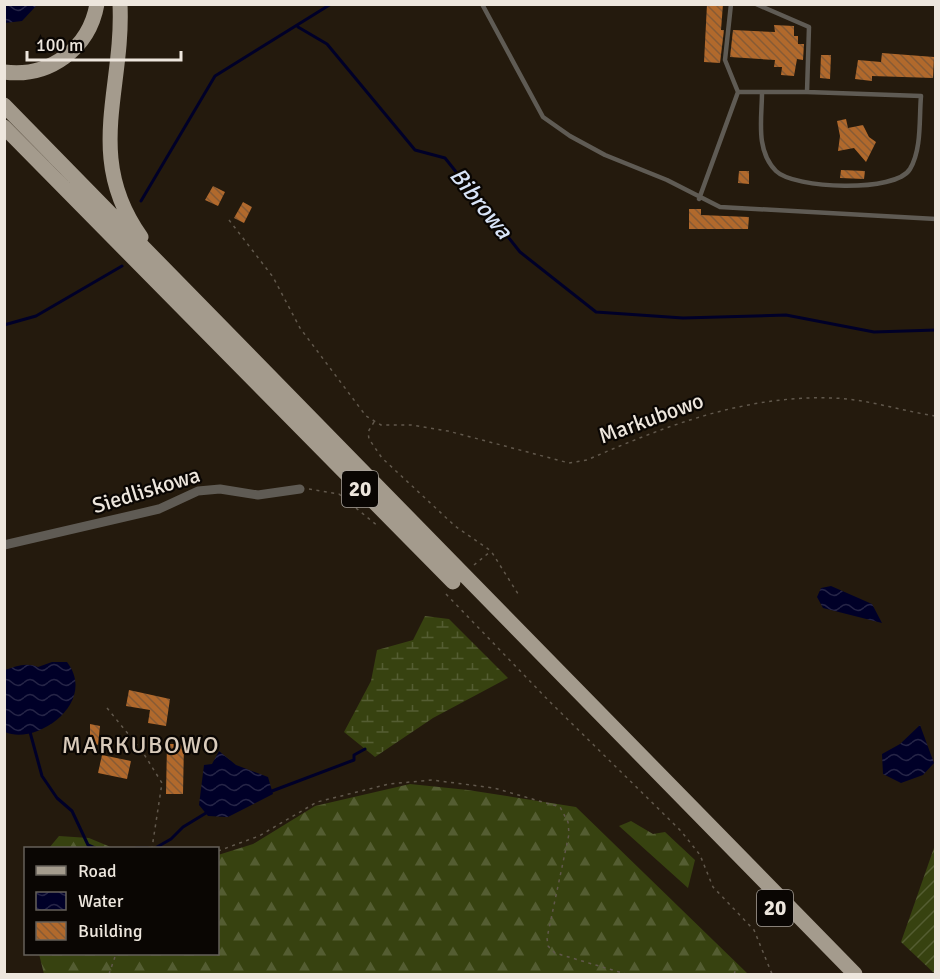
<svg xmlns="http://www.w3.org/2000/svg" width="940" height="979" font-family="Signika,sans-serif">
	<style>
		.forest { fill: url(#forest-firs) }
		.wetland { fill: url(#wetland-marsh) }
		.garden { fill: url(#garden-furrows) }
		.water { fill: url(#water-waves) }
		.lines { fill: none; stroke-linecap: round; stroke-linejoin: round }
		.stream { stroke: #000028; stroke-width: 3 }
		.building { fill: url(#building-back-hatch) }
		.path { stroke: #61584c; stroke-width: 1.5; stroke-dasharray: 3 4.5; stroke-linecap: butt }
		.lane { stroke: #5f5b54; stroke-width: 4.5 }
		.street { stroke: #5f5b54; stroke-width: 9 }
		.primary { stroke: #a49b8d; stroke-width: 15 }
		.labels { text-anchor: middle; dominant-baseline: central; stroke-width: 4.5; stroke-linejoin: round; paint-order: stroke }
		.shield { fill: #0a0603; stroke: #a9a39c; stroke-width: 1.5 }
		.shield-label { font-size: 21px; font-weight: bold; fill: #ede6dd }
		.street-label { font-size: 22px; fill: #ede6dd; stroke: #0a0603 }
		.water-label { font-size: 24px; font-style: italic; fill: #d8e4f8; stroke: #0a0603 }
		.neighbourhood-label { font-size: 24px; letter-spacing: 1.5px; fill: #d8caba; stroke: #0a0603 }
	</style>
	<defs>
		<pattern id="forest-firs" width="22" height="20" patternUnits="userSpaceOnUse" patternTransform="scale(1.5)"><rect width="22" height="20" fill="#374210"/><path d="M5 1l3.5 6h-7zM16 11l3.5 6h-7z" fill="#545d32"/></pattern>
		<pattern id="wetland-marsh" width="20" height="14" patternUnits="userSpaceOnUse" patternTransform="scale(1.5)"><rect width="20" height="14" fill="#374210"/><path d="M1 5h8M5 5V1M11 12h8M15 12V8" fill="none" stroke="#545d32"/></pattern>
		<pattern id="garden-furrows" width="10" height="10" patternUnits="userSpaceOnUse" patternTransform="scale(1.5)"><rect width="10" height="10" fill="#374210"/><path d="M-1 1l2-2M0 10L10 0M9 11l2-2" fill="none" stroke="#545d32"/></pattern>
		<pattern id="water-waves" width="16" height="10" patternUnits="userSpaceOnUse" patternTransform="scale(1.5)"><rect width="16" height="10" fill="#000028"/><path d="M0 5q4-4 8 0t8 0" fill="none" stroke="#262547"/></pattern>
		<pattern id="building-back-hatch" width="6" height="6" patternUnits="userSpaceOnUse" patternTransform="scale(1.5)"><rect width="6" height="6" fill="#b1692c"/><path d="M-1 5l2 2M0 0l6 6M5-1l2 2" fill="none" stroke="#875b35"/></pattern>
	</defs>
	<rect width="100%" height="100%" fill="#241a0d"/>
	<!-- forest -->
	<path class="forest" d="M410,784l58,6 108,17 172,167h-704l-5,-20h179v-99l35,-11 62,-38z
		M631,821l22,13 12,-2 30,28 -7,28 -69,-62z
		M59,836l30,2 24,10h-64z"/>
	<!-- wetland -->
	<path class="wetland" d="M425,616l24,3 59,59 -75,40 -58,39 -31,-25 27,-51 6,-31 36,-10z"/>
	<!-- garden -->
	<path class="garden" d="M935,845l1,129h-1l-34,-32z"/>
	<!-- water -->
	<path class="water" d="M4,5l1,-1 32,1 -15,16 -17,2z
		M831,586l41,18 10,19 -59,-15 -6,-11 4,-9z
		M52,662h15c31,40 -30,84 -62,70v-62c10,-4 22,-8 33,-3z
		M920,725l14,38 -11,12 -22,8 -18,-9 -1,-20 18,-10z
		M219,751l17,14 32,12 5,17 -45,23 -20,-1 -9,-11 5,-40 8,-1z"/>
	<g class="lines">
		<!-- stream -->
		<path class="stream" d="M298,27l29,17 88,106 30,8 75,94 76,60 87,6 103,-3 88,17 62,-2
			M141,201l74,-125 116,-72
			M4,325l32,-9 86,-50
			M30,732l12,44 15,22 15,13 16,34 7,3
			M272,791l82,-31v-5l11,-6
			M157,847l14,-8 12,-12 23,-14
			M136,848h12"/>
	</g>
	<!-- building -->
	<path class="building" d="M707,4h16l-2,26h3l-4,33 -16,-1z
		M774,25l20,1v10h4v8h6l-1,16 -6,-1 -3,17 -13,-1 1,-8h-8l1,-7 -45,-3 3,-27 42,2z
		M882,53l52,4 -1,21 -61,-2v5l-17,-2 3,-19 23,2z
		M821,55h10l-1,24 -10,-1z
		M846,119l2,9 15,-3 6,12 7,5 -10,20 -12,-14 -16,3 2,-15 -3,-15z
		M841,170l24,1 -1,8 -24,-1z
		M739,171h10v13l-11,-1z
		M213,186l12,6 -7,14 -13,-6z
		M243,202l9,5 -8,16 -10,-5z
		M689,209h12v6l48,2 -1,12h-59z
		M129,690l41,9 -4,27 -18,-3 2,-13 -24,-4z
		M90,724l10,2 -2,19 -8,-2z
		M167,744h17l-1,50h-17z
		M102,755l29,6 -4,18 -29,-6z"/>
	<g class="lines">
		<!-- path -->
		<path class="path" d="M229,220l44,57 27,51 66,88 15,9h30l37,6 121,32 18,-3c78,-34 158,-65 245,-62 36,1 69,13 104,18
			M374,422l-6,10 1,7 13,19 73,68 36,25 29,46
			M309,489l30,5 40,33
			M474,565l17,-14
			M446,594l104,108 131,129 19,24 13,32 41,43 18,44
			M107,708l35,43 20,32 -10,65
			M218,851l41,-15 58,-34 72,-18 43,-4 62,8 66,19 8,15 1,12 -22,104 1,8 7,7 71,21
			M109,974l7,-20
			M734,974l2,-5"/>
		<!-- lane -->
		<path class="lane" d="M482,4l61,113 27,19 35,19 62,25 53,27 216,12
			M738,92h69l2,-65 -53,-23
			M762,92c0,26 -7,58 14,79 18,18 120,22 134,-2 12,-20 9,-51 11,-73l-114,-4
			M699,199l39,-107 -13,-32 6,-56"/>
		<!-- street -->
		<path class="street" d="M4,545l155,-36 39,-18 22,-2 38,6 42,-6"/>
		<!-- primary -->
		<path class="primary" d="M120,4c4,86 -36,153 21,233
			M4,72c45,6 85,-23 93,-68
			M4,105l851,869
			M4,127l449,455"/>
	</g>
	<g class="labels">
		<!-- shield labels -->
		<g class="shield">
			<rect x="342" y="471" width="36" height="36" rx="4.5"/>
			<rect x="757" y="890" width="36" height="36" rx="4.5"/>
		</g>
		<g class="shield-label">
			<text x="360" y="489">20</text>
			<text x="775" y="908">20</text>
		</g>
		<!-- street labels -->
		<g class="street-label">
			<text transform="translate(651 418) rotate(-20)">Markubowo</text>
			<text transform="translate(146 490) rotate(-17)">Siedliskowa</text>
		</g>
		<!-- water labels -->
		<g class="water-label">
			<text transform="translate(481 203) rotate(51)">Bibrowa</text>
		</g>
		<!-- neighbourhood labels -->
		<g class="neighbourhood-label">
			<text x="141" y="745">MARKUBOWO</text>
		</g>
	</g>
	<!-- border -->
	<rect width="940" height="979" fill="none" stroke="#ede6dd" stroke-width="12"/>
	<!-- legend -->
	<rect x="24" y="847" width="195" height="108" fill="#0a0603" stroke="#65605a" stroke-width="1.5"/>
	<rect x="36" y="866" width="30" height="9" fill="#a49b8d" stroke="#65605a" stroke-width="1.5"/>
	<text x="78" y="877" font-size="18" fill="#ede6dd">Road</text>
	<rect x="36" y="892" width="30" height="18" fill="url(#water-waves)" stroke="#65605a" stroke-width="1.5"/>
	<text x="78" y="907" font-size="18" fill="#ede6dd">Water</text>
	<rect x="36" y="922" width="30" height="18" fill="url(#building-back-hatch)" stroke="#65605a" stroke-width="1.5"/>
	<text x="78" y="937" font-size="18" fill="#ede6dd">Building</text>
	<!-- scale -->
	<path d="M27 51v9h154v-9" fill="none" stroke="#ede6dd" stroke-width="3"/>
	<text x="36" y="51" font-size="18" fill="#ede6dd" stroke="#0a0603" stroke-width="4.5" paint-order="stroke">100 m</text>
</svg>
